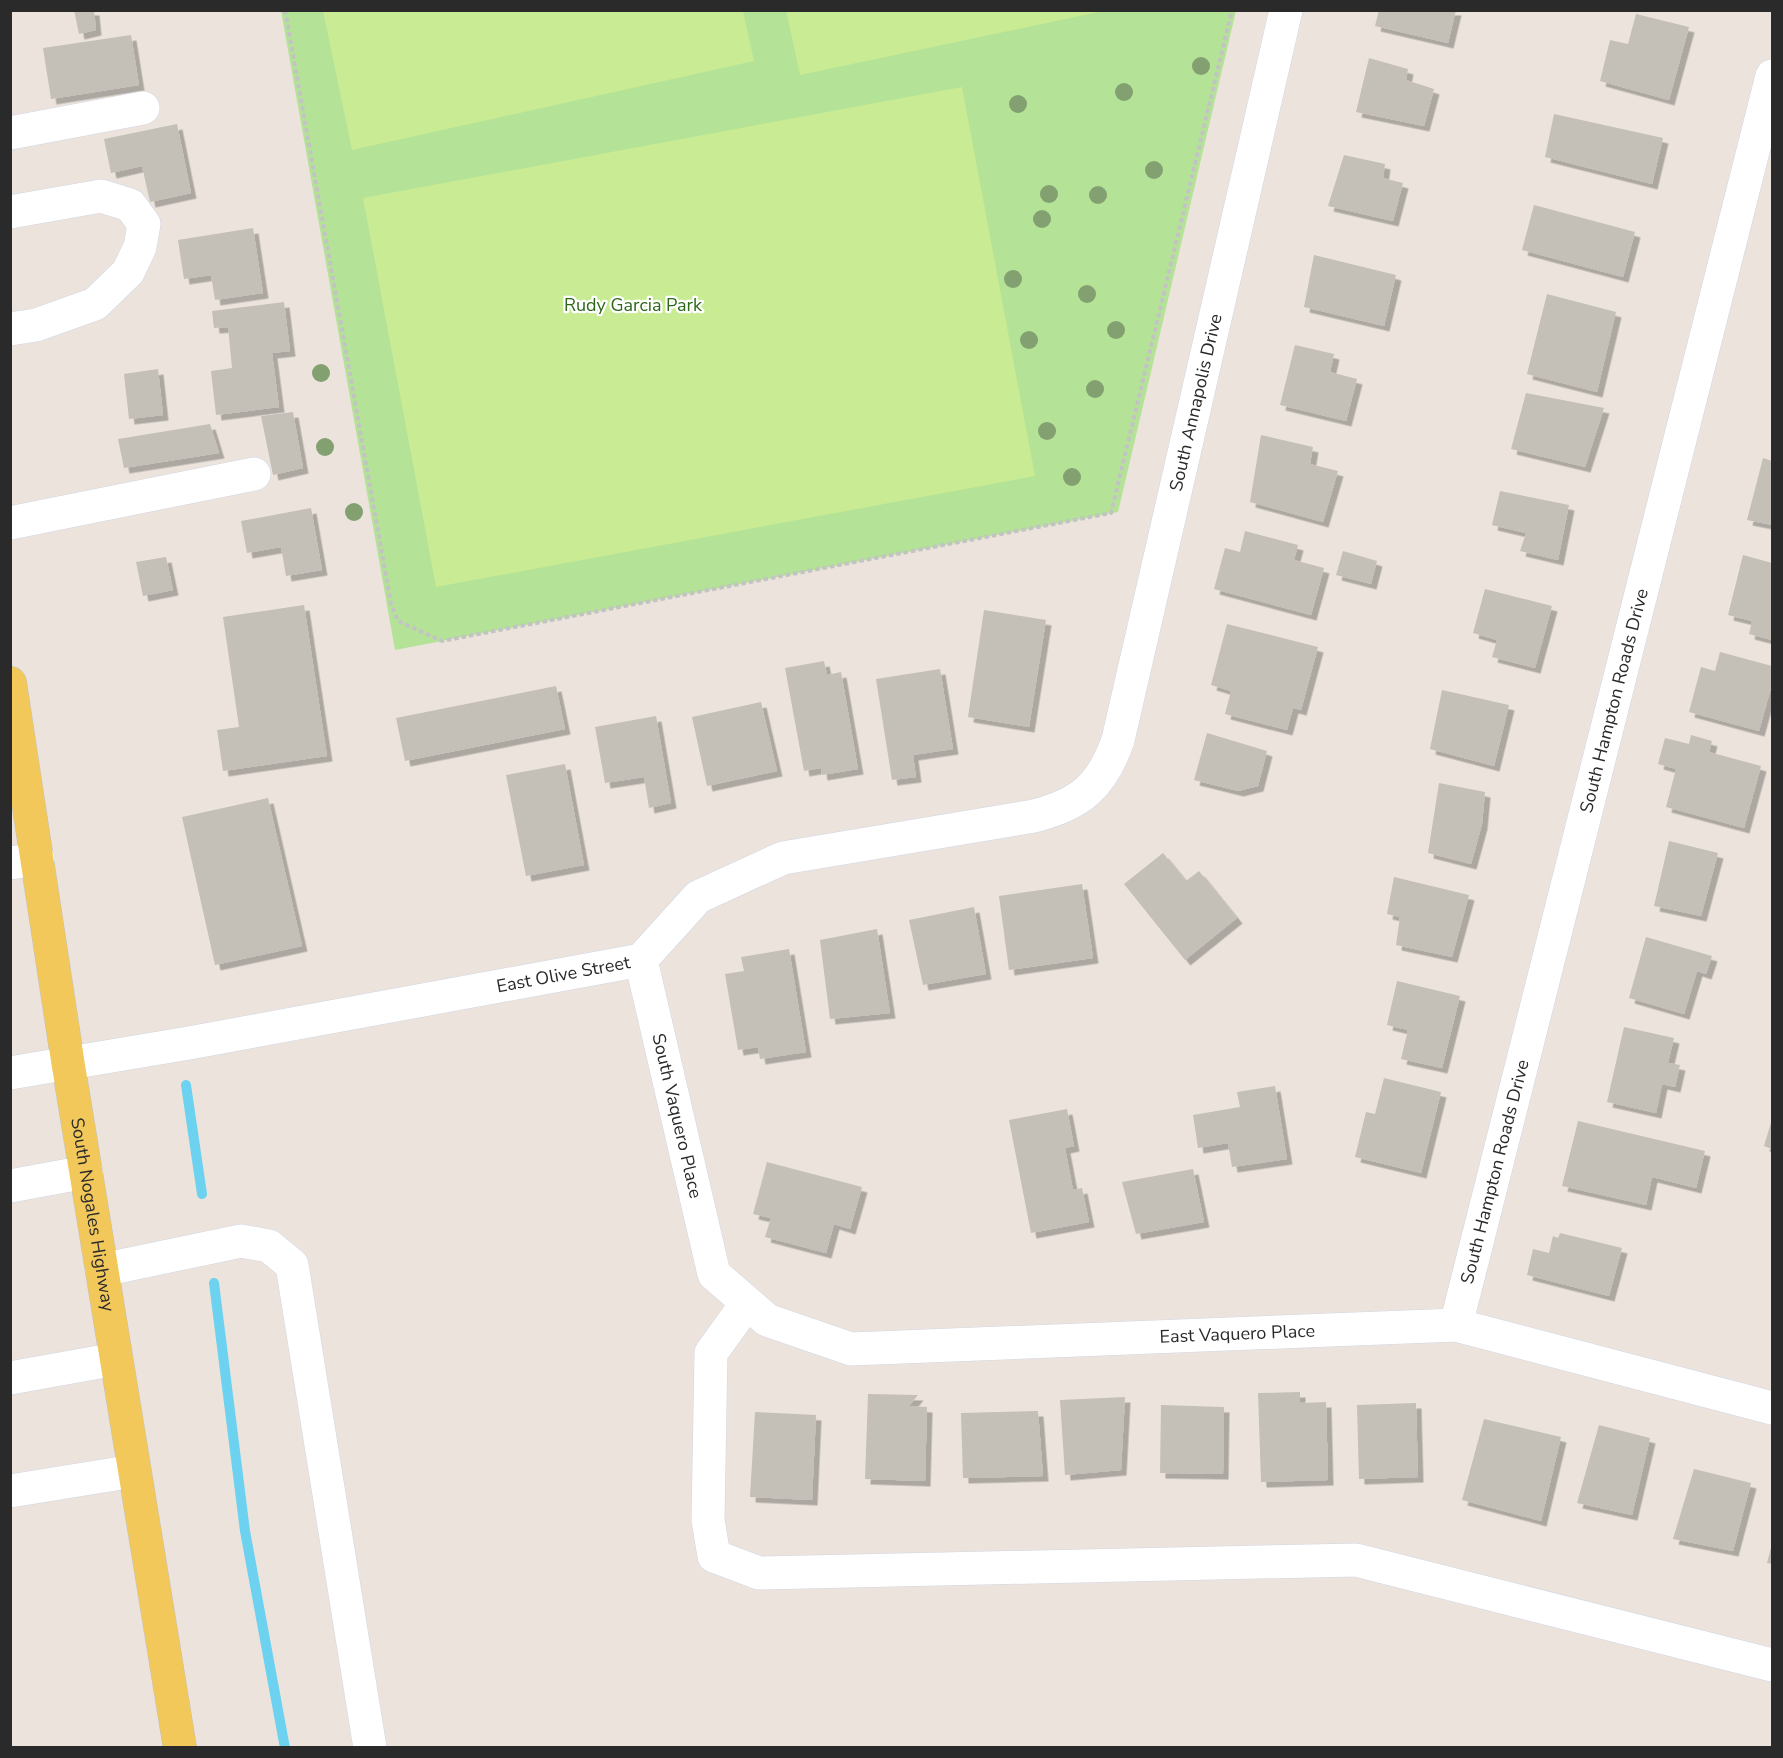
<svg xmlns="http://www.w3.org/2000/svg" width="1783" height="1758" font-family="'Nunito Sans',sans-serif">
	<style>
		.green { fill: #b4e397 }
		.pitch { fill: #c9eb93 }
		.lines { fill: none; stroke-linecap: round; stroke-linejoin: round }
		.stream { stroke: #6dd2ef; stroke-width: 10 }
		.building { fill: #c4bfb7; filter: url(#shadow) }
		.minor-casing { stroke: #d1d5e3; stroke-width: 34 }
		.major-casing { stroke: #c3c3c3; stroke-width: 34 }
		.path { stroke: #c3c3c3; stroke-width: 4; stroke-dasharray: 4.5 3; stroke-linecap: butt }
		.minor { stroke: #fff; stroke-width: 33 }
		.major { stroke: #f2c85b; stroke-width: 33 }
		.tree { fill: #83a071 }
		.labels { text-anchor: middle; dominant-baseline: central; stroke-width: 4.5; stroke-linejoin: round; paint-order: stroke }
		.park-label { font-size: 18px; fill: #2d6819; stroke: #fff }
		.street-label { font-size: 18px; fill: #2a2a2a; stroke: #fff }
	</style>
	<defs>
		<filter id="shadow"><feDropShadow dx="5.5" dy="5.5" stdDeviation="0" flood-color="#0004"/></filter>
	</defs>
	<rect width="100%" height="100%" fill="#ece4dc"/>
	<!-- green -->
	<path class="green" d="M281,11h955l-118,501 -723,138z"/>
	<!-- pitch -->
	<path class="pitch" d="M786,10h317v1l-303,64z
		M323,11h420l11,50 -402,89z
		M962,87l73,389 -599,111 -73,-389z"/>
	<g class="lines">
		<!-- stream -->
		<path class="stream" d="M186,1085l16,109
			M214,1283l31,248 40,217"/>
	</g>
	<!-- building -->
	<path class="building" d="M74,10h20l2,20 -17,4z
		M1379,10h77l-8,33 -73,-17z
		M1636,14l53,13 -20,73 -69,-19 10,-41 18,4z
		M131,35l8,50 -88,14 -8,-51z
		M1369,58l39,11 -2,11 28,9 -10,37 -68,-14z
		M1554,114l109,24 -11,46 -107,-27z
		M177,124l14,69 -41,9 -8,-36 -31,7 -7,-34z
		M1344,155l41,9 -2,14 20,5 -10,38 -65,-15z
		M1534,205l101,27 -12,45 -101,-27z
		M253,228l10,65 -48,7 -4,-25 -27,4 -6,-39z
		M1314,255l82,20 -12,51 -80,-19z
		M1547,294l69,18 -19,80 -70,-18z
		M284,302l6,49 -18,2 7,54 -63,8 -5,-44 21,-3 -4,-41 -14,1 -2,-17z
		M1295,345l39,9 -4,18 27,7 -11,42 -66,-16z
		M158,369l5,46 -34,4 -5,-45z
		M1526,393l78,15 -19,59 -74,-18z
		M293,412l10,56 -30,7 -12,-59z
		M210,424l9,29 -95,15 -6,-29z
		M1261,435l52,12 -3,17 28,7 -15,51 -73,-20z
		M1763,458l9,3v64l-25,-5z
		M1500,491l69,14 -11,55 -38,-9 6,-18 -34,-8z
		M311,508l11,62 -36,6 -5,-29 -34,6 -6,-32z
		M1245,531l53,14 -4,15 30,8 -13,47 -97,-26 11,-41 15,4z
		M1343,551l34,10 -6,23 -35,-9z
		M1743,555l29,8v77l-23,-6 3,-13 -24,-6z
		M166,557l7,33 -30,6 -7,-34z
		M1485,589l67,17 -17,62 -43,-11 5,-17 -24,-7z
		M304,605l23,151 -104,15 -6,-41 22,-3 -16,-110z
		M984,610l62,10 -17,107 -61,-10z
		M1227,624l91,23 -17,63 -8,-2 -6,22 -62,-16 6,-23 -20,-6z
		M1720,652l52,14v18l-13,47 -70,-19 12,-45 14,4z
		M824,661l3,14 14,-3 17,97 -36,6 -1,-7 -17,3 -19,-103z
		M940,669l13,80 -40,6 3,22 -24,3 -16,-101z
		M556,686l9,43 -160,32 -9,-43z
		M1442,690l67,15 -15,61 -64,-17z
		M761,702l16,69 -70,15 -15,-69z
		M656,716l15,87 -22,5 -5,-31 -39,6 -10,-56z
		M1207,733l60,18 -9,35 -20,5 -44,-11z
		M1691,735l21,6 -3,11 52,14 -17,62 -78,-21 10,-38 -18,-5 7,-26 24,6z
		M565,764l19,101 -58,11 -20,-101z
		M1439,783l46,9 -3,32 -11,40 -43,-11z
		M268,798l34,148 -87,19 -33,-148z
		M1669,841l49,12 -17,63 -47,-10z
		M1163,853l23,28 13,-10 38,47 -52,42 -61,-76z
		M1394,877l75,18 -17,62 -56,-12 4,-28 -13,-3z
		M1082,884l11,74 -84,12 -10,-74z
		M974,907l12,67 -63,11 -14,-65z
		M877,929l13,84 -60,6 -10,-79z
		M1646,937l66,19 -6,18 -9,-3 -13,43 -55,-16z
		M789,949l17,103 -46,7 -2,-12 -20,3 -13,-76 19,-3 -3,-14z
		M1397,981l63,15 -18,72 -41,-9 7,-29 -21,-5z
		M1624,1027l50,11 -6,25 12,2 -5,22 -13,-3 -6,29 -49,-11z
		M1384,1078l57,14 -20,81 -66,-16 11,-45 9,2z
		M1275,1086l12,73 -55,8 -4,-24 -30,5 -5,-33 47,-8 -3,-15z
		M1067,1109l7,37 -9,2 8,42 9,-2 7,34 -58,11 -22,-113z
		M1772,1119v30l-8,-3z
		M1578,1121l127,30 -9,37 -44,-11 -6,28 -84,-19z
		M767,1162l95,25 -12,42 -16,-5 -8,29 -61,-16 6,-19 -18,-4z
		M1193,1169l11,53 -68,12 -14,-52z
		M1560,1233l62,15 -13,48 -82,-21 6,-26 16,4 4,-17 5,2z
		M1300,1392v11l26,-1 2,78 -67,2 -3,-89z
		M868,1394l50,1 -9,11 18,1 -2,74 -60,-2z
		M1125,1397l-4,73 -56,5 -5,-75z
		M1416,1403l2,74 -59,2 -2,-74z
		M1161,1405l63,2 -1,67 -63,-1z
		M1038,1411l5,65 -80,2 -2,-65z
		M755,1412l61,3 -4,85 -62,-3z
		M1484,1419l77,18 -20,84 -79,-21z
		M1599,1425l51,13 -18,77 -55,-12z
		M1694,1469l57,14 -18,68 -60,-12z
		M1772,1544v20l-5,-1z"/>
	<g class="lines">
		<!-- minor casing -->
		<g class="minor-casing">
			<g id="minor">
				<path d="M10,133l133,-25"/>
				<path d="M10,212l91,-16 29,9 14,19 -4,23 -12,25 -33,32 -59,21 -26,4"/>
				<path d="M10,523l244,-49"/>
				<path d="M10,863l28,-4"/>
				<path id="s1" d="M641,960l73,314 53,46 84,29 605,-24 316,83"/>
				<path id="s2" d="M10,1073l179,-30 452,-83 57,-63 85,-39 251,-42c47,-12 68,-30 84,-76l168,-730"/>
				<path d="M10,1186l76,-14"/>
				<path d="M102,1270l139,-29 28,5 23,19 78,483"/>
				<path d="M747,1303l-36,50 -3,167 6,36 45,17 597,-13 416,105"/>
				<path id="s3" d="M1456,1325l316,-1249"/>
				<path d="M10,1378l106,-19"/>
				<path d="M10,1491l124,-20"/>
			</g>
		</g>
		<!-- major casing -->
		<g class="major-casing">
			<g id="major">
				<path id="s4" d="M10,683l58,380 112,685"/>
			</g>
		</g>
		<!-- path -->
		<path class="path" d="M285,10l106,594 7,17 44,20 669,-128 121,-503"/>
		<!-- minor -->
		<use href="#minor" class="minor"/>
		<!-- major -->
		<use href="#major" class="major"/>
	</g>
	<!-- trees -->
	<g class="tree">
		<circle cx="1201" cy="66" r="9"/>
		<circle cx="1124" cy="92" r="9"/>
		<circle cx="1018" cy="104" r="9"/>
		<circle cx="1154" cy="170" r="9"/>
		<circle cx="1049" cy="194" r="9"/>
		<circle cx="1098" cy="195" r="9"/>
		<circle cx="1042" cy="219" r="9"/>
		<circle cx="1013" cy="279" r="9"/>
		<circle cx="1087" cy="294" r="9"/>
		<circle cx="1116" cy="330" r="9"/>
		<circle cx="1029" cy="340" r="9"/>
		<circle cx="321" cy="373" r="9"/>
		<circle cx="1095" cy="389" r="9"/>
		<circle cx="1047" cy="431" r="9"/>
		<circle cx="325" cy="447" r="9"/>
		<circle cx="1072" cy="477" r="9"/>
		<circle cx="354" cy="512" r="9"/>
	</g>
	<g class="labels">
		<!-- park labels -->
		<g class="park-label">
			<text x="633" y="305">Rudy Garcia Park</text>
		</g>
		<!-- street labels -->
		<g class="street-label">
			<text stroke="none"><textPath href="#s2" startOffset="1540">South Annapolis Drive</textPath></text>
			<text stroke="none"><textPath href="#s3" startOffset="644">South Hampton Roads Drive</textPath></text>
			<text stroke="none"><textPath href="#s2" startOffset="562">East Olive Street</textPath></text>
			<text stroke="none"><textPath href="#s1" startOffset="160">South Vaquero Place</textPath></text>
			<text stroke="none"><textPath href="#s3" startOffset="158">South Hampton Roads Drive</textPath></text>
			<text stroke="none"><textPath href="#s4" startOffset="538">South Nogales Highway</textPath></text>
			<text stroke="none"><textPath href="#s1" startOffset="868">East Vaquero Place</textPath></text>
		</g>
	</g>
	<!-- border -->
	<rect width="1783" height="1758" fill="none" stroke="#2a2a2a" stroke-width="24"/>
</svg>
